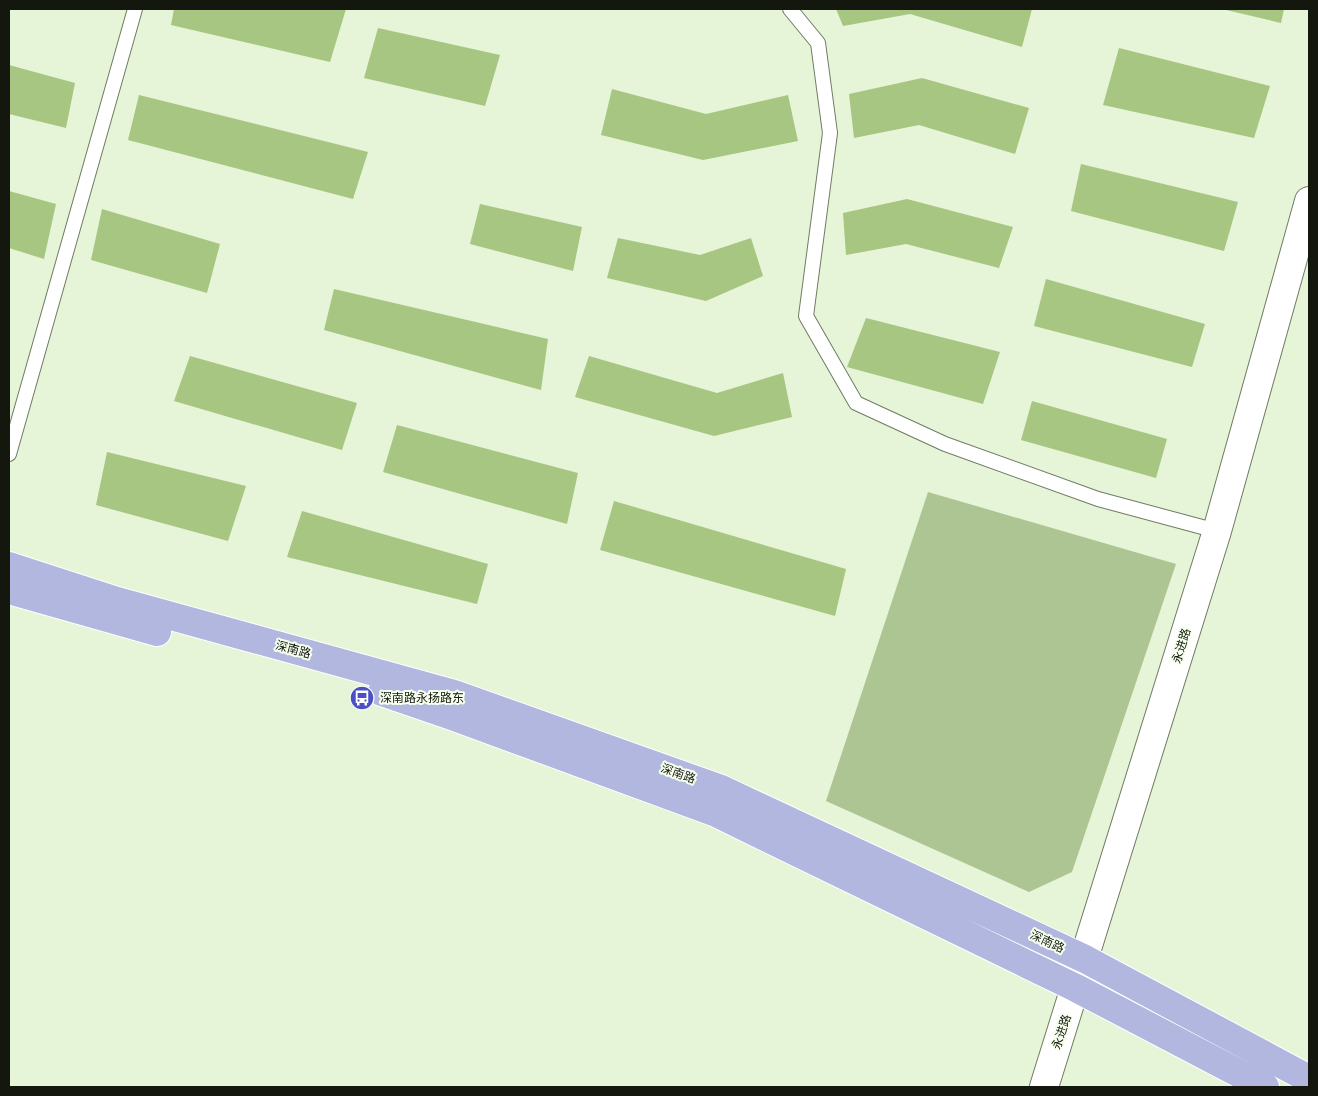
<svg xmlns="http://www.w3.org/2000/svg" width="1318" height="1096" font-family="Signika,'Noto Sans SC',sans-serif">
	<style>
		.green { fill: #adc593 }
		.building { fill: #a6c681 }
		.lines { fill: none; stroke-linecap: round; stroke-linejoin: round }
		.service-casing { stroke: #707b63; stroke-width: 16 }
		.tertiary-casing { stroke: #707b63; stroke-width: 30 }
		.primary-casing { stroke: #fff; stroke-width: 30 }
		.service { stroke: #fff; stroke-width: 14 }
		.tertiary { stroke: #fff; stroke-width: 28 }
		.primary { stroke: #b1b7df; stroke-width: 28 }
		.labels { text-anchor: middle; dominant-baseline: central; stroke-width: 4; stroke-linejoin: round; paint-order: stroke }
		.street-label { font-size: 12px; fill: #13170d; stroke: #f7ffee }
		.poi-label { font-size: 12px; fill: #13170d; stroke: #f7ffee; text-anchor: start }
	</style>
	<rect width="100%" height="100%" fill="#e6f4d8"/>
	<!-- green -->
	<path class="green" d="M928,492l248,72 -104,308 -43,20 -203,-91z"/>
	<!-- building -->
	<path class="building" d="M174,9h172l-16,53 -159,-37z
		M836,9h196l-10,38 -112,-33 -67,12z
		M1222,9h62l-3,14z
		M378,28l122,27 -15,51 -121,-28z
		M1119,48l151,38 -16,52 -151,-33z
		M9,65l66,18 -9,45 -57,-14z
		M922,78l107,30 -14,46 -96,-29 -65,13 -5,-44z
		M612,89l94,25 82,-19 10,46 -95,19 -102,-25z
		M139,95l229,57 -15,47 -225,-59z
		M1081,164l157,38 -14,49 -153,-40z
		M9,191l47,13 -12,55 -35,-11z
		M907,199l106,28 -14,41 -93,-24 -60,11 -3,-42z
		M480,204l102,23 -9,44 -103,-27z
		M102,209l118,35 -13,49 -116,-33z
		M618,238l82,17 51,-17 12,38 -57,25 -99,-23z
		M1046,279l159,45 -13,43 -158,-41z
		M334,289l214,50 -7,51 -217,-60z
		M866,318l134,34 -17,52 -136,-37z
		M190,356l167,47 -15,47 -168,-49z
		M589,356l128,37 66,-20 9,44 -78,19 -139,-39z
		M1032,401l135,38 -11,39 -135,-38z
		M397,425l181,48 -11,51 -184,-52z
		M107,452l139,34 -18,55 -132,-36z
		M614,501l232,68 -11,47 -235,-66z
		M302,511l186,53 -11,40 -190,-47z"/>
	<g class="lines">
		<!-- service casing -->
		<g class="service-casing">
			<path id="service" d="M790,9l28,34 12,90 -24,183 50,87 89,41 153,55 119,32
				M9,454l126,-445"/>
		</g>
		<!-- tertiary casing -->
		<g class="tertiary-casing">
			<path id="tertiary" d="M1044,1087l173,-556 92,-330"/>
		</g>
		<!-- primary casing -->
		<g class="primary-casing">
			<path id="primary" d="M9,566l108,35 337,93 267,95 364,170 224,120
				M9,590l148,42
				M382,692l70,24 262,96 362,176 189,99"/>
		</g>
		<!-- service -->
		<use href="#service" class="service"/>
		<!-- tertiary -->
		<use href="#tertiary" class="tertiary"/>
		<!-- primary -->
		<use href="#primary" class="primary"/>
	</g>
	<!-- icons -->
	<defs>
		<g id="bus-disc" transform="scale(1.25)"><circle r="9.5" fill="#4c50c6" stroke="#f7ffee"/><path d="M-5-6H5V4H4V6H2V4H-2V6H-4V4H-5ZM-3.5-4V0h7V-4ZM-3.5 1.2v1.5H-2V1.2ZM2 1.2v1.5H3.5V1.2Z" fill="#fff"/></g>
	</defs>
	<g fill-rule="evenodd">
		<use href="#bus-disc" x="362" y="698"/>
	</g>
	<g class="labels">
		<!-- street labels -->
		<g class="street-label">
			<text transform="translate(1182 646) rotate(-73)">永进路</text>
			<text transform="translate(293 650) rotate(15)">深南路</text>
			<text transform="translate(678 774) rotate(20)">深南路</text>
			<text transform="translate(1047 942) rotate(25)">深南路</text>
			<text transform="translate(1062 1032) rotate(-72)">永进路</text>
		</g>
		<!-- poi labels -->
		<g class="poi-label">
			<text x="380" y="698">深南路永扬路东</text>
		</g>
	</g>
	<!-- border -->
	<rect width="1318" height="1096" fill="none" stroke="#13170d" stroke-width="20"/>
</svg>
